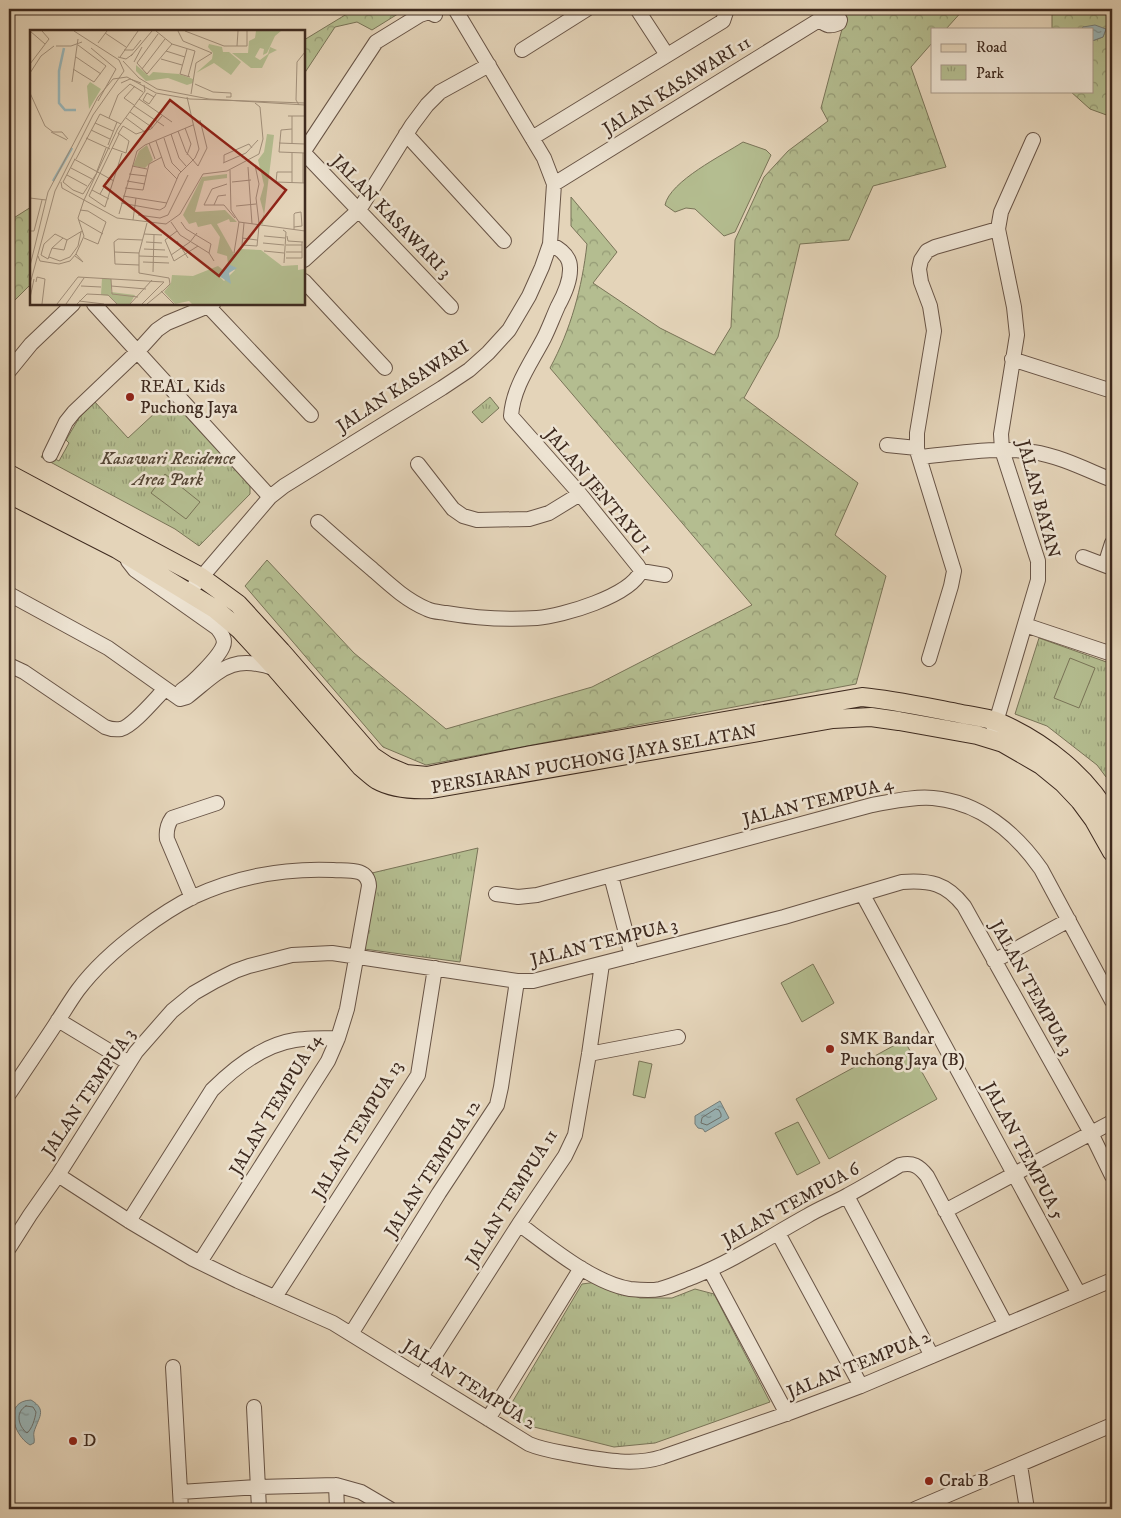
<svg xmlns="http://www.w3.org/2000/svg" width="1121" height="1518" font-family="'IM FELL DW Pica',serif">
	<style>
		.forest { fill: url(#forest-crowns); stroke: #797458 }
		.park { fill: url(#park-tufts); stroke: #797458 }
		.garden { fill: #b4bd90; stroke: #797458 }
		.water { fill: url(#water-ripples); stroke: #757e7b }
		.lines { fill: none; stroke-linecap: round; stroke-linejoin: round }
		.shore { stroke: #6c706c; stroke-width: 1 }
		.minor-casing { stroke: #685446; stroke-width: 16 }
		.major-casing { stroke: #3e2a1f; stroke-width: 20 }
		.minor { stroke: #ede3d2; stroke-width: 14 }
		.major { stroke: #e4d4b9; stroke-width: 18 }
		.poi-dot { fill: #8f2418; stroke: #ede3d2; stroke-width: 2 }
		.labels { text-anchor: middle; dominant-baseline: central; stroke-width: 5; stroke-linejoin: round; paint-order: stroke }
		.street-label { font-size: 18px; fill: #3e2a1f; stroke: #ede3d2 }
		.poi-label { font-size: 18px; fill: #3e2a1f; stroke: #ede3d2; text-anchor: start }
		.park-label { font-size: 18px; font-style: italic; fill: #564736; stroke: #ede3d2 }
		.inset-river { fill: none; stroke: #99b6b9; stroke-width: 2.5 }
		.inset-road { fill: none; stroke: #a2907b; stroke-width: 1 }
		.view { fill: #8f2418; fill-opacity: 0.15; stroke: #8f2418; stroke-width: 2.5 }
		.inset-edge { fill: none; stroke: #3e2a1f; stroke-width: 2.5 }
	</style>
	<defs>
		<pattern id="forest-crowns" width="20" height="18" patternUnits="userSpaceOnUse" patternTransform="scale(1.25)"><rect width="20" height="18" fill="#b4bd90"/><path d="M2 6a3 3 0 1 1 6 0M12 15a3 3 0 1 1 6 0" fill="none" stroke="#949a75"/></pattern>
		<pattern id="park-tufts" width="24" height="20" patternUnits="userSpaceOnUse" patternTransform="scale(1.25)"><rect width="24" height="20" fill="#b4bd90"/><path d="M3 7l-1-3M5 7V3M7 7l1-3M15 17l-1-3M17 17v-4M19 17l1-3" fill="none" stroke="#949a75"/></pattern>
		<pattern id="water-ripples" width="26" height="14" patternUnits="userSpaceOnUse" patternTransform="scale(1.25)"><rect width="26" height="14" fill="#99b6b9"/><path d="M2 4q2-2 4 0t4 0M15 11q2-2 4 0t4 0" fill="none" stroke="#7e9496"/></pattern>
	</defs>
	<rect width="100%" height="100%" fill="#e4d4b9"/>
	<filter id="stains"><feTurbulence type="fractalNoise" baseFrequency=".004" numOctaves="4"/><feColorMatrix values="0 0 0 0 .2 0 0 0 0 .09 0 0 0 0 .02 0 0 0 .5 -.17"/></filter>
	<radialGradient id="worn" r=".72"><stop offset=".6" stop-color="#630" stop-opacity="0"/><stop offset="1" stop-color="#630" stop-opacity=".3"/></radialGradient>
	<!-- forest -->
	<path class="forest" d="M355,9h48l-3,1 1,2 -29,18 -15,-8 -22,5 -31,47v-34z
		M841,9h123l-18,20h-14v14l-21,24 35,100 -73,19 -24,54 -49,4 -22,93 -34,61 114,85 -23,52 51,41 -30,108 -430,81 -43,-18 -138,-161 22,-26 87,93 92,76 146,-42 160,-82 -202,-237c21,-39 32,-80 37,-124l-16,-18v-29l46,55 -24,31 67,45 54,27 17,-28 4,-87 29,-63 24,-26 40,-30 -7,-13 25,-94z
		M1052,9l44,1 16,-1v108l-22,-8 -20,-18h22v-50l11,-4 3,-8 -23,-2 -2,2h-29z
		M31,207v77l-22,22v-85z"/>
	<!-- park -->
	<path class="park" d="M490,397l9,11 -17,15 -10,-11z
		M170,399l80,86v9l-51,52 -24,-17 -134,-72 3,-4 15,8 10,-18 -3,-3 13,-22 16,-16 33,36z
		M1039,638l73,26v106l-6,7 -9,-12 -50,-39 -32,-12z
		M478,848l-18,114 -96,-13 8,-76z
		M597,1282l43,16h32l23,-9 19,5 56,108 -115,41 -41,4 -96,-24 -8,-17 72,-122z"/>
	<!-- garden -->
	<path class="garden" d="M743,142l23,8 5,5 -36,77 -11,4 -29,-27 -9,-1 -11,4 -10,-7c5,-24 58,-50 78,-63z
		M165,474l35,28 -14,17 -35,-26z
		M1070,658l25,10 -16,40 -25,-10z
		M813,964l21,39 -32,19 -21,-39z
		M904,1040l33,59 -108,60 -33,-60z
		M639,1061l13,3 -7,34 -12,-3z
		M798,1122l22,41 -23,12 -22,-42z"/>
	<!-- water -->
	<path class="water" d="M1095,25l11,4 -3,8 -11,4v-12h-11l2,-2z
		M720,1101l9,17 -24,14 -2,-3 -5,-1 -3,-4v-8z
		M31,1400c17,10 7,18 3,32 -1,3 1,7 0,11l-4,2c-17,-10 -27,-44 1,-45z"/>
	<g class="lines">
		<!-- shore -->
		<path class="shore" d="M716,1109l3,1 2,4v3l-14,8 -6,-2 1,-5z
			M26,1406l7,1 3,5c-1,7 -4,17 -9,21 -9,-7 -12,-21 -1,-27z"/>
		<!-- minor casing -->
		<g class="minor-casing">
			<path id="minor" d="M637,9l30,46
				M522,50l65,-41
				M406,134l98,107
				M532,138l191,-117 4,-12
				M304,151l72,-109 44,-27 9,-3 6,3
				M304,153l147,154
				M554,184l265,-164 5,-4 7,-3 6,2 3,5 -1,3c-9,4 -12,3 -20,-3
				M304,260l55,-50 53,-85 15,-20 13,-13 49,-27
				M304,281l81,87
				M94,304l176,193
				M208,306l103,109
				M1012,359l100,32
				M9,371l22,-27 42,-40
				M887,445l30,3
				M50,455l16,-33 8,-10 63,-60 20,-22 10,-7 46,-19
				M919,457c34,-3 80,-11 114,-5 27,4 54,18 79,28
				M418,464l35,45 10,7 14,4 52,-1 20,-6 31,-19
				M318,522c18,16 36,32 54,47 18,16 34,31 55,40 6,3 13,3 19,4 29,5 61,7 91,5 26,-2 93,-22 104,-47l-3,-5 -58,-72 -69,-78c2,-29 20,-53 33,-78 5,-10 9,-21 14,-32 6,-11 12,-24 12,-36 1,-13 -9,-21 -20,-26
				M1083,557l29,11
				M128,561l7,9 82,58c4,5 9,11 6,18 -4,11 -31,38 -41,44
				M1105,565l7,-22
				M641,571l24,4
				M188,593l82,-96 14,-11 158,-98 27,-18 19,-17 21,-23 20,-34 13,-29 8,-23 4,-60 -10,-26 -12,-20 -77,-129
				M9,594l99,54 72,51 7,-2c33,-26 44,-44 89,-28
				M1025,625l87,29
				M929,659l22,-73 3,-15 -36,-117 -1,-6v-15l17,-102 -4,-25 -9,-24 -2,-13 2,-9 6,-9 8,-4 63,-18
				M9,665l15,7 81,55c5,2 10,3 16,2 12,-3 34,-30 44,-40
				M991,739l47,-159v-19l-36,-111 -1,-16 16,-99 -3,-28 -16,-78 3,-17 32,-72
				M611,876l21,80
				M496,894l22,3 19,-2 335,-90c19,-3 41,-9 61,-7 46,4 82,34 108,71l71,132
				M863,895l216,399
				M192,898l-25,-59c-1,-8 0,-14 5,-21l45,-15
				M994,961l75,-41
				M58,1020l71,43
				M589,1054l89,-17
				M9,1094c15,-23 31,-46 46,-69 8,-12 15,-24 23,-35 18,-24 40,-43 63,-60 16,-12 34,-24 52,-33 43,-20 92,-29 140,-27 14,1 35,-3 36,16l-22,123 -9,29 -10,23 -128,201
				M58,1175l71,46 64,38 45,22 95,42 196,121c14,6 30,8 45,11 29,5 60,11 88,2l127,-44 72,-27 251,-106
				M847,1196l85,160
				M945,1211l167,-89
				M129,1221l83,-131c22,-22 50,-45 83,-50 14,-2 29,-2 43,-2
				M519,1224c30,22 74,59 111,65 10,1 21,2 30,0 12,-3 22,-8 33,-12 40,-16 76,-40 114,-61 13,-8 27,-13 41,-21 17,-9 35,-20 52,-30 13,-3 19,1 27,11l79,149
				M778,1233l83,153
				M9,1248l21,-33 28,-40 78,-123 36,-41 22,-18 21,-12 20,-10 14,-5 43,-11 40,-2 185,28h16l251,-64 118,-35c28,-2 44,1 62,24l127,227 21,43
				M710,1270l77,144
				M275,1297l143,-222 17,-107
				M351,1334l88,-141 58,-88 4,-18 16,-106
				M173,1367l8,142
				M421,1377l98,-153 46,-68 10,-21 14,-81 13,-90
				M254,1407l5,102
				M488,1419l93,-151
				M1020,1465l7,44
				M336,1485l1,24
				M180,1492l78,-5 78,-2 25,7 29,17
				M915,1509l197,-84"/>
		</g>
		<!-- major casing -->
		<g class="major-casing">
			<path id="major" d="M9,474l192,103 37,27 43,47 91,105 15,10 19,8 21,2 104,-21 331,-58c32,3 63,10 95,16 13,3 28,4 41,9 46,20 90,54 114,99
				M9,494l108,55 98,60 24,20 37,40 85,98c5,4 10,9 16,13 16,9 37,10 55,9l401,-70 38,-2 28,4 78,14 26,8 38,22 22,18 17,18 14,19 18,32"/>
		</g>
		<!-- minor -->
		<use href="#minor" class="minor"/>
		<!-- major -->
		<use href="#major" class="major"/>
	</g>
	<!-- markers -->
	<g class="poi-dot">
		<circle cx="130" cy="397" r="5"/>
		<circle cx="830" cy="1049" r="5"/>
		<circle cx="73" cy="1441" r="5"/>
		<circle cx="929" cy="1481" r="5"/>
	</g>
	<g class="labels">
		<!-- street labels -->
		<g class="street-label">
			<text transform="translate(677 86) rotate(-32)">JALAN KASAWARI 11</text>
			<text transform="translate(391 217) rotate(46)">JALAN KASAWARI 3</text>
			<text transform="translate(403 387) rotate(-33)">JALAN KASAWARI</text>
			<text transform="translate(598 491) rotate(50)">JALAN JENTAYU 1</text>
			<text transform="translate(1038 499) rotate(75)">JALAN BAYAN</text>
			<text transform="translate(594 760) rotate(-10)">PERSIARAN PUCHONG JAYA SELATAN</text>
			<text transform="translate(818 802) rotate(-14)">JALAN TEMPUA 4</text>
			<text transform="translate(604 943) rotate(-14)">JALAN TEMPUA 3</text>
			<text transform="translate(1031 988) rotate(61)">JALAN TEMPUA 3</text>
			<text transform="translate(89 1093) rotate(-56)">JALAN TEMPUA 3</text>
			<text transform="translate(276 1105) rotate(-59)">JALAN TEMPUA 14</text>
			<text transform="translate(358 1130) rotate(-59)">JALAN TEMPUA 13</text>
			<text transform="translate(1023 1151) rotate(62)">JALAN TEMPUA 5</text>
			<text transform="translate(433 1169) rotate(-57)">JALAN TEMPUA 12</text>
			<text transform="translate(512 1198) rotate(-58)">JALAN TEMPUA 11</text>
			<text transform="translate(791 1205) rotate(-29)">JALAN TEMPUA 6</text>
			<text transform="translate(859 1365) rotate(-22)">JALAN TEMPUA 2</text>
			<text transform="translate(469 1385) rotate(32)">JALAN TEMPUA 2</text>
		</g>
		<!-- poi labels -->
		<g class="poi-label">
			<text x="140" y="387">REAL Kids<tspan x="140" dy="21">Puchong Jaya</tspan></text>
			<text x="840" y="1039">SMK Bandar<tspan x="840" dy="21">Puchong Jaya (B)</tspan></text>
			<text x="83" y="1441">D</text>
			<text x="939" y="1481">Crab B</text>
		</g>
		<!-- park labels -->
		<g class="park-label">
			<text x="168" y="459">Kasawari Residence<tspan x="168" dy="21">Area Park</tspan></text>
		</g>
	</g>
	<!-- overview -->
	<g transform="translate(30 30)">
		<rect width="275" height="275" fill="#e4d4b9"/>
		<path d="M226,1h25l-6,5 -8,17 -4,2 1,-6 -4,-1 -5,9 5,3 8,-6 2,-7 7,3 -8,4 -7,14h-11l-19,-15h16l1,-12 6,-3zM179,14l13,3 1,5h6l12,10 -10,13 -17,-12 -18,10 16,-14 1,-6 -5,-6zM106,35l13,11 4,-4 26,2 14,5v4l-6,2 -19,-7 -22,3 -10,-10zM60,52l11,7 -12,20 -2,-23zM237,104l7,1 -11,89h-3l4,-10 -4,-15 4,-14 -6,-25 6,-8zM197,144v4l-23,3 -9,31 30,-2 12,12h-7l-1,-3 -12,5 17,30 7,-5 20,1 21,16 16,-1v5l6,-1 1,35h-113l-3,-3 -14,3 -11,-12 7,-9 1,-8 21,1 25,-10 5,4 -4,6 5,5 11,-11 -7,-6 -1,-8 -10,-3 3,-16 -9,-13 -13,3 -2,-5 -7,2 -6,-9 19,-38z" fill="#b4bd90"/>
		<path d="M117,115l6,15 -8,8 -12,-2 6,-15zM72,248l9,1v13l24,3 -5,9h-13l-8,-8 -8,-1z" fill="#b4bd90"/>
		<path d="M198,234l9,4 -8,5 2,11 -12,-8z" fill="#99b6b9"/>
		<path class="inset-river" d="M34,18l-5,23v32l6,7h11M23,151l19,-33"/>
		<path class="inset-road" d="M0,1l15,13M126,1l16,13 23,7 -7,26M148,1l5,10 29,12 -16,10 -5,31M155,1l39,15h23v-15M75,3l21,14M128,4l-21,29 10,11 25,-30M68,13l9,-12M26,16h15l11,-4M207,16l1,-15M61,18l25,21 -18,32M157,19l-7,25 10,3M94,20h9l8,-10M136,21l19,6M101,26l21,-25M46,27l25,17M88,27l8,2 7,-5M90,27l18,-26M131,29l21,6M93,31l16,17 18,11 52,10 96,6M104,32l8,-15M0,34l19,-25 -7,-8M43,39l21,13 12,-16 -28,-21M112,39l23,-30M0,43l11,-17 13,-10M42,52l6,-43M91,53l9,-4 11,4M165,54l18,8 18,1v4h-5M0,63l15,33 8,6h9l6,7M124,67l-7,-4 -4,7 6,4 7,-10M109,69l33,23M104,75l-10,-7 11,-12M269,75l-3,-5 1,-38 8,-10M104,76l30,20M100,82l23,16M258,86h17M262,86v28M79,88l9,-23 12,-11 13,8M96,88l19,14M65,93l18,8M155,98l6,16 -4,11M262,99l-11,1 -2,22 26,1M61,100l19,9M148,101l8,21 12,14 9,-18 -7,-28M21,102l16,8M88,104l5,-8 13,8 15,-5 11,-13M89,104l-30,62 16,11 17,-54M141,104l8,24 7,8M56,108l24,11M134,108l8,25 9,9M126,111l9,26 12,12M119,113l6,16M249,113l26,1M78,115l9,-23M82,118l14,5 3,-12 -11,-8M262,123v30M44,129l40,22M45,129l-12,23 10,8 10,4 15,-23M46,129l24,-45 21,10M194,132v-7l25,-11 3,4M193,133l23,-10 12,-13M225,135l4,19 -3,14 3,25M102,136l15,3M218,137l4,57M41,138l21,11M200,140l1,40 8,12 66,9M67,141l9,-23M262,142h-15l-1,10 29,1M99,144l17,2M37,145l20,11M97,151l18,3M31,152l1,6 55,30 49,6 14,-10 23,-40 24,-3 32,-17 4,-15 -3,-32 -5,-4M202,152l19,-2M273,153v-30M197,154l-15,5 -8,16h20l11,13M95,158l18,2 6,-26 13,-7M62,160l17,9M70,164l9,-16M93,166l44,7M0,168l16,2M91,173l39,7 5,-3 14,-33 16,-16 4,-9 -12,-52M184,175l4,-9 8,-1M206,176l20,-2M50,180l8,1 18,11 -8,22 -14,-6M89,184l18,-63 8,-6 48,-20M108,185l22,3 8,-3 20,-40M275,186v-16M49,190l24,14M103,190l3,-22M141,192l9,13 29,18 5,8M151,192l5,7 25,15 -2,9M117,193l-8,30v20l30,5 1,6 -6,6M214,193l-2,22 15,1 2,-20M275,193v22M264,199v-15l1,-1 6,-1 1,14 -8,1M253,200l3,2 -2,31M0,201h4l8,-31M147,201l-12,9 9,21 24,-15M114,204l18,1M234,206l21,2M257,206l1,5 15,1M212,208l15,2M37,210l15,-9M147,211l11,17M116,212l16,1M233,213l21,2M256,215h16M22,218l12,2 3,-10M114,219l21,1M234,221l20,2M84,222l25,1M256,222h16M204,223l5,-31M141,225l19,-13 7,-9M8,226l2,5 19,3 11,-3 6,-7 8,-18 -6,-18 6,-18 34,-72 27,-37 -1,-6M45,226l8,6 -7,-8M109,226l29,1M19,227l11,4 10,-4 8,-11 3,-14M256,228h16v-16M18,229l-7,-4 3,-11 11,-10 12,6M18,229l4,-11 11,-10M113,232l26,1M109,235l-24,-1 -1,-22 4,-3 24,1M0,236l18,-74 50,-95 15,-18 14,-2 29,16 34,6 115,4M123,242l1,-37M81,249l1,15 26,3M6,252l1,-5 8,2 -3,25M0,254l25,-93 38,-76 31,-44 -5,-11 -45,-29M51,256l20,1M81,256l35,3M131,261l13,13M0,268l4,-19M49,271l25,3M27,274l21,-27 86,5 -22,22M36,274l18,-26M47,274l10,-10 21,1 9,9M100,274l22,-24M117,274l17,-14"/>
		<path class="view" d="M140,70l116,90 -67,86 -115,-90z"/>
		<rect width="275" height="275" class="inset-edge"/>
	</g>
	<!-- margin -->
	<rect width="1121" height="1518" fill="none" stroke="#e4d4b9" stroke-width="30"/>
	<rect x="10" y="10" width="1101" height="1498" fill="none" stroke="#3e2a1f" stroke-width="2.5"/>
	<rect x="15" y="15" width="1091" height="1488" fill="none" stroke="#3e2a1f"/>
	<!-- legend -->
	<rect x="931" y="28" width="162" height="65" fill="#ede3d2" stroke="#a7998a"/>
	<rect x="941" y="44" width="25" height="8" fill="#e4d4b9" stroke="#a7998a"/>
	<text x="976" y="52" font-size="15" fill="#3e2a1f">Road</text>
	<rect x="941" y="65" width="25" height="15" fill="url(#park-tufts)" stroke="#a7998a"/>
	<text x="976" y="78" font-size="15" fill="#3e2a1f">Park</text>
	<rect width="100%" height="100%" filter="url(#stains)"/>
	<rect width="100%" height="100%" fill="url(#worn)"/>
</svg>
